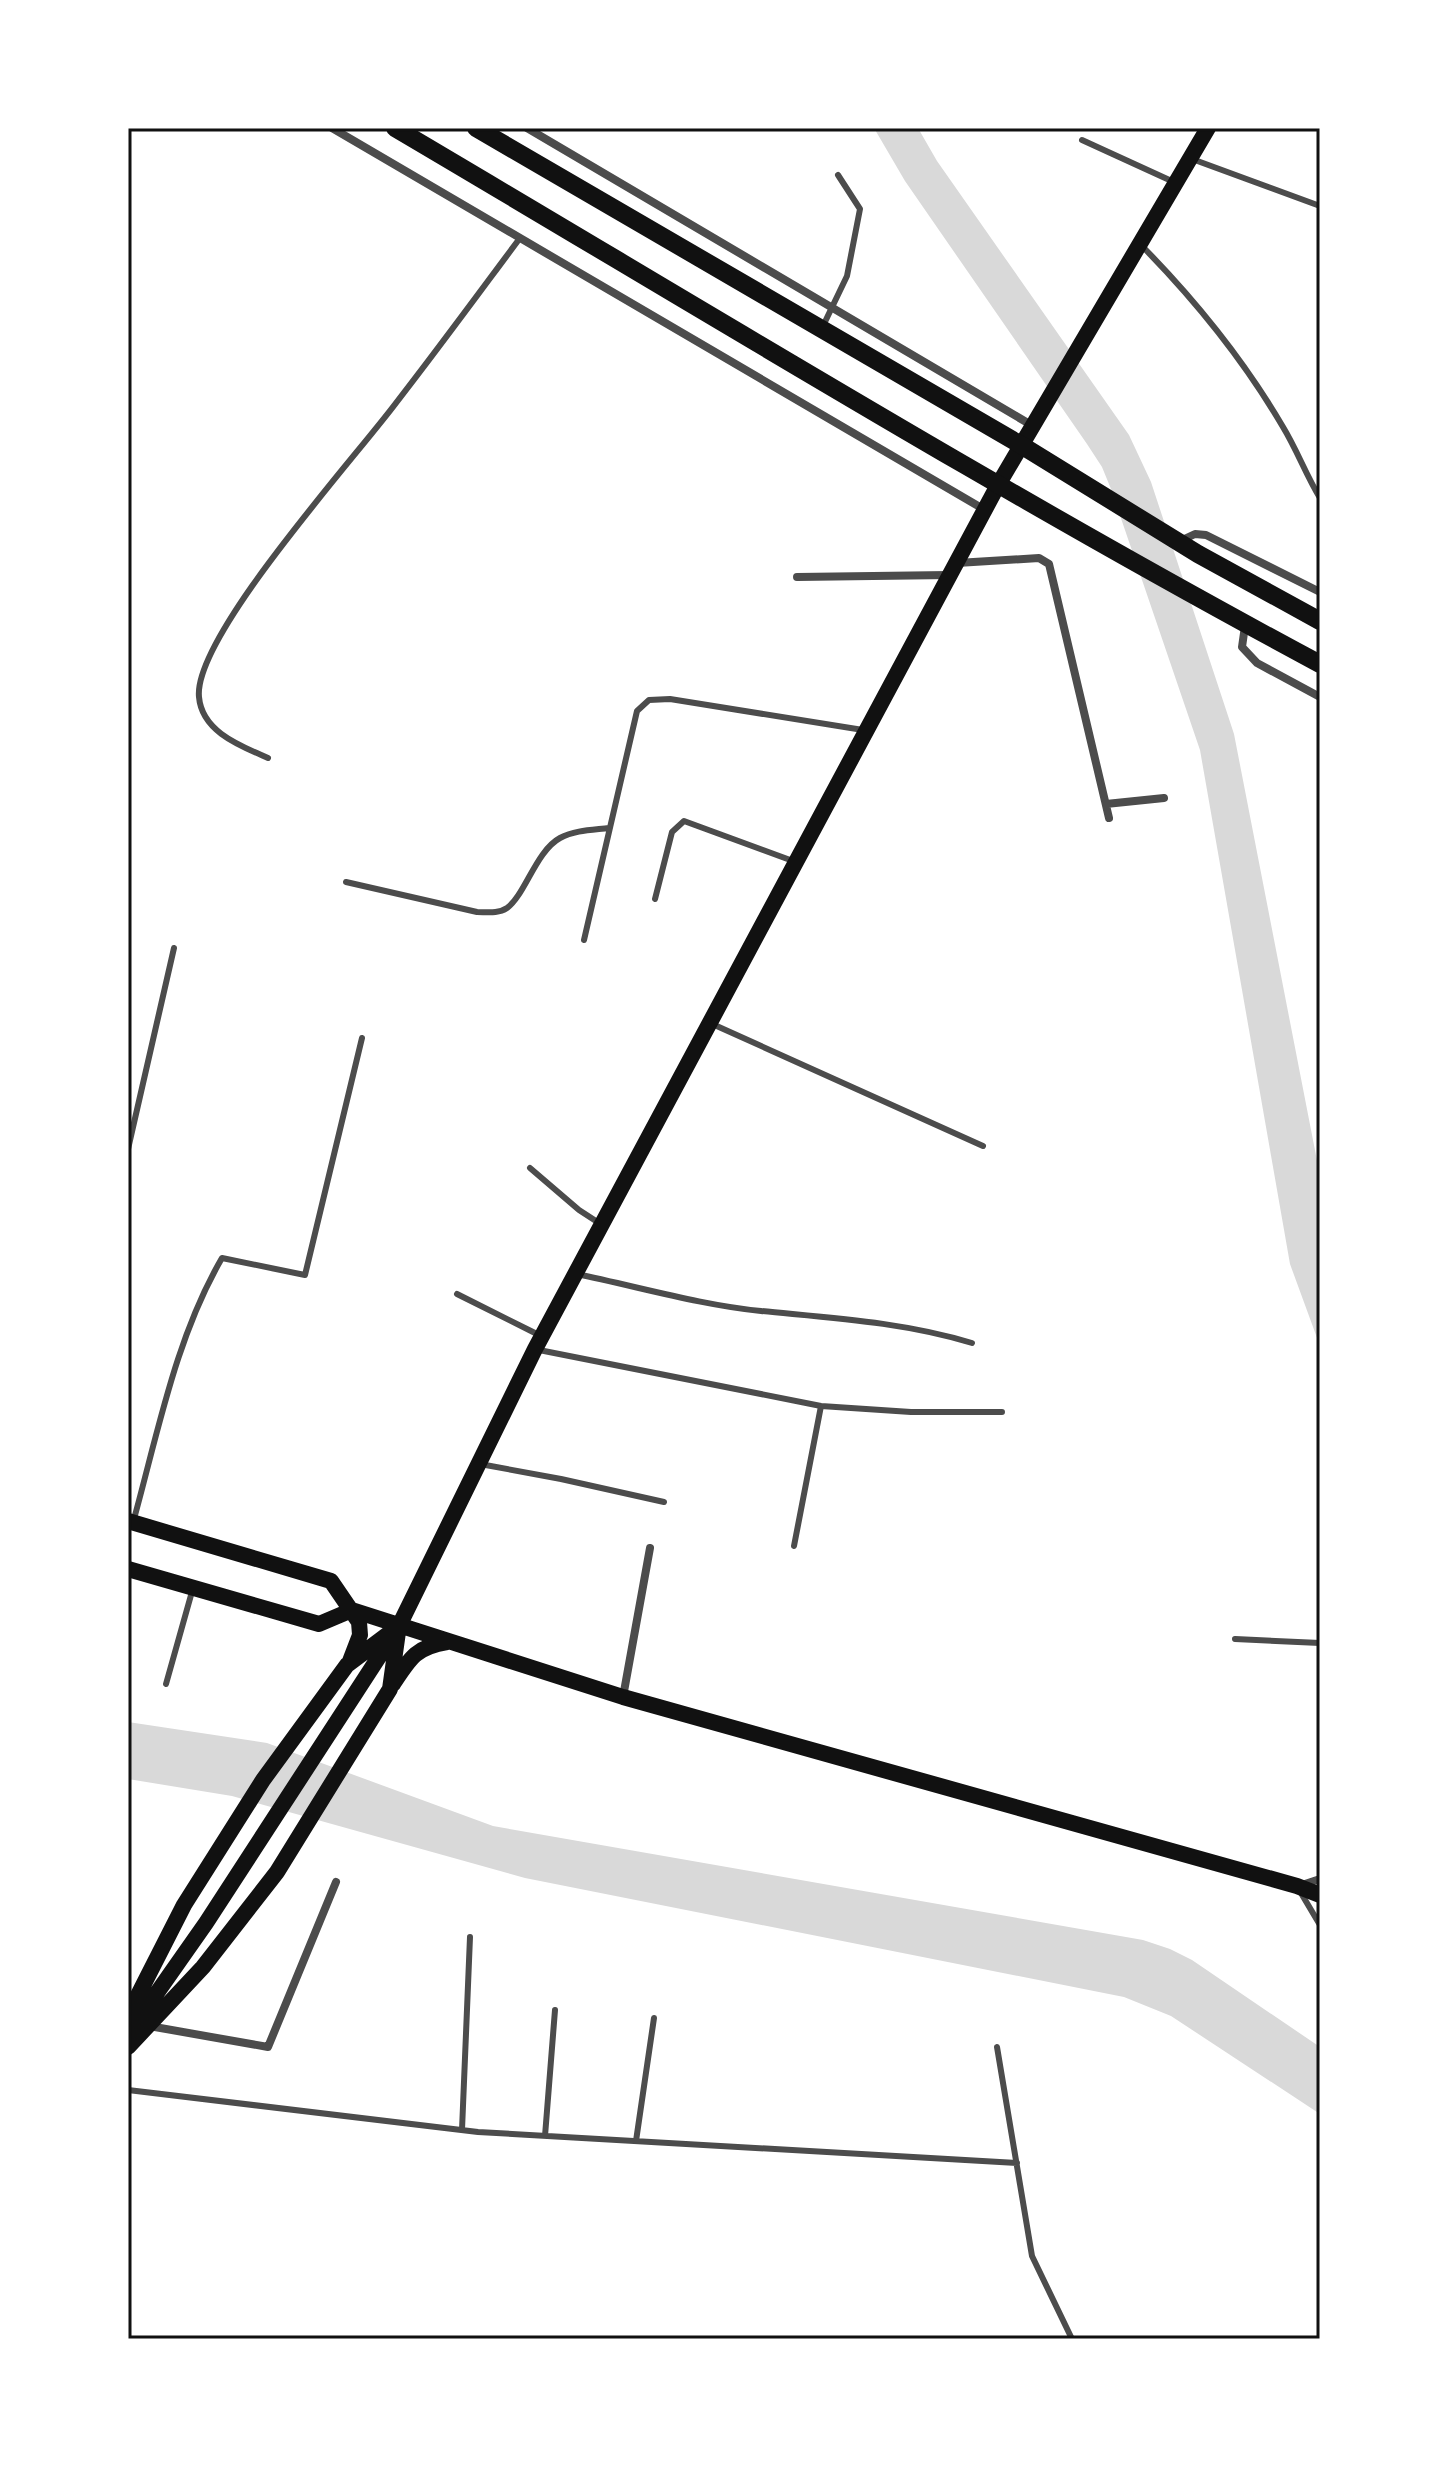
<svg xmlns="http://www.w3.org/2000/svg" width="1448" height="2467" font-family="Helvetica,sans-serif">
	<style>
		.water { fill: #d9d9d9 }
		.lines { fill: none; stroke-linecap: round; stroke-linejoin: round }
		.service { stroke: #4c4c4c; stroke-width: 6 }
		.minor { stroke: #4c4c4c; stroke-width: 8 }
		.secondary { stroke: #111; stroke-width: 16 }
		.trunk { stroke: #111; stroke-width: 18 }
		.neatline { fill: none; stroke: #111; stroke-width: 3 }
	</style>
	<rect width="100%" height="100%" fill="#fff"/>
	<!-- water -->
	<path class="water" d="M874,128h44l19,33 192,274 22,47 83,252 86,442v170l-30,-82 -90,-514 -89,-261 -9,-22 -15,-23 -182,-263z
		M128,1722l139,21 226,83 650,114 27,9 22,11 128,87v67l-149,-98 -47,-19 -599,-119 -293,-82 -104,-17z"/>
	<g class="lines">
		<!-- service -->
		<path class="service" d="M1082,140l94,43
			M1192,159l128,47
			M1142,246c53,54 103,116 141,181 14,23 23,48 37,71
			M823,326l24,-50 13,-67 -22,-34
			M268,758c-27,-12 -66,-26 -69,-61 -6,-60 156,-239 197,-294 42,-54 83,-110 124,-165
			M346,882l131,30c10,0 21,2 30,-4 18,-13 29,-57 53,-70 15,-8 32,-8 49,-10
			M655,899l17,-67 12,-11 109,40
			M584,940l53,-229 12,-11 21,-1 193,31
			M710,1023l273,123
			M128,1149l46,-201
			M530,1168l49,42 20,13
			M576,1274c60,12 124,31 185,37 71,7 142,11 211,32
			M457,1294l82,41
			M539,1350l282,56 90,6h91
			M480,1464l81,15 103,23
			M134,1519c24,-87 42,-182 88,-261l83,17 57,-237
			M794,1546l27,-140
			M1235,1639l85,4
			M166,1684l27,-96
			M1301,1893l19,32
			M997,2047l35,209 40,83
			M128,2090l350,42 539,31
			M462,2130l8,-193
			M545,2136l10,-126
			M636,2141l18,-123"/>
		<!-- minor -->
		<path class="minor" d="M332,128l653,382
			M527,128l506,298
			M1180,541l15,-7 11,1 114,57
			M957,563l82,-5 10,6 60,254
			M797,577l152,-2
			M1245,626l-3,21 15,16 63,34
			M1106,804l58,-6
			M623,1697l27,-149
			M1302,1885l18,-6
			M149,2026l119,21 68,-165"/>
		<!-- secondary -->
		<path class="secondary" d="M128,1521l203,60 28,41 1,13 -10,26
			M128,1569l191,55 33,-14 271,87 674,189 23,9
			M393,1684c17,-26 23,-37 54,-42
			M128,2015l56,-110 79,-125 84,-115 44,-33
			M128,2034l78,-111 193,-297 136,-277 463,-864 210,-357
			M128,2047l75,-80 74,-95 113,-183 8,-57"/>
		<!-- trunk -->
		<path class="trunk" d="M395,128c307,181 611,368 925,536
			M476,128l545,317 177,109 122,67"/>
	</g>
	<!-- border -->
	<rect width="1448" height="2467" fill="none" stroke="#ffffff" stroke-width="260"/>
	<rect x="130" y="130" width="1188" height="2207" class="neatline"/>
</svg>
